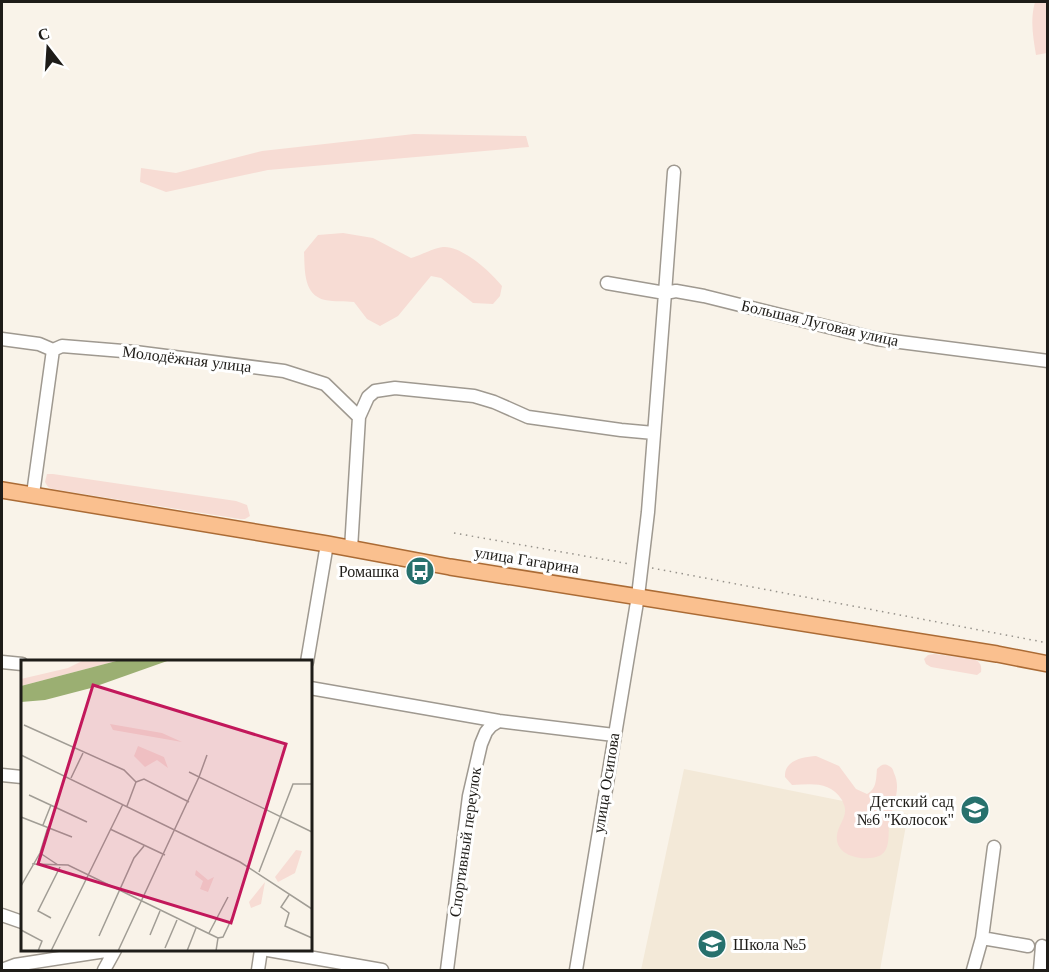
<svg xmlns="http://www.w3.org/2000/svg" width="1049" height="972" font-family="Georgia,serif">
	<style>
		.built { fill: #f3e9d8 }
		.green { fill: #f7dcd4 }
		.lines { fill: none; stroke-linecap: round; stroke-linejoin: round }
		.minor-casing { stroke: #9f9990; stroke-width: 15 }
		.major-casing { stroke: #ab6b35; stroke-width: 18 }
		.path { stroke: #96928b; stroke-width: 1.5; stroke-dasharray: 1.5 4.5; stroke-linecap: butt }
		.minor { stroke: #fff; stroke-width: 12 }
		.major { stroke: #fac08f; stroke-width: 15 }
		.labels { text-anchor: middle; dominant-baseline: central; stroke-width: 6; stroke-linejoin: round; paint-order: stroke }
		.street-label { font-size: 16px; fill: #1e1c18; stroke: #fff }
		.poi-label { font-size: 16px; fill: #1e1c18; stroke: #fff; text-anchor: end }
		.inset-road { fill: none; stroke: #a19d95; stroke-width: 1.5 }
		.view { fill: #c2185b; fill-opacity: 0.15; stroke: #c2185b; stroke-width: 3 }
		.inset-edge { fill: none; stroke: #1e1c18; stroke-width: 3 }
	</style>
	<rect width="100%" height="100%" fill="#f9f3e9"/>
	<!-- built -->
	<path class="built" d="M684,769l224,45 -28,156h-239z"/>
	<!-- green -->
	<path class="green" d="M1035,2h13l-1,51 -11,2c-3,-18 -6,-35 -1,-53z
		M414,134l112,2 3,11 -261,23 -102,22 -26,-10 1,-14 35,5 86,-22z
		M343,233l30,5 38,20c10,-3 23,-10 32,-11 18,-2 48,25 59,39l-2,10 -7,8 -20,-1 -32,-25 -10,-2 -33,40 -18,10 -13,-7 -13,-17c-9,-1 -20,0 -29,-2 -22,-5 -20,-30 -21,-48l14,-17z
		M47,474h6l183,27 11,4 3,11 -5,3h-5l-188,-30 -4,-2 -3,-5z
		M934,654l41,5c5,4 7,6 6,13l-4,3 -46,-8 -5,-3 -2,-5 4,-4z
		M816,756l23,10 17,23 11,5c10,-5 9,-16 10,-25 4,-4 7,-6 12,-3 4,2 4,4 5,7 8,17 -2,33 -5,50 -1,11 2,28 -10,33 -16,6 -45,0 -42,-21 1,-9 9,-17 8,-26 0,-3 -2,-6 -3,-9 -12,-19 -30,-16 -50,-15l-7,-8c-1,-17 18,-20 31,-21z"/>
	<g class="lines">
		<!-- minor casing -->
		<g class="minor-casing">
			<path id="minor" d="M607,283l58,10 9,-121
				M2,339l37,5 14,6 9,-4 73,6 149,19 41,13 34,33
				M33,494l20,-144
				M351,549l8,-132 9,-20 7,-6 20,-3 79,8 20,6 34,15 93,13 33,3
				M2,662l20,2
				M307,662l20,-118
				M310,688l189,33 115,14
				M2,775l20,2
				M2,915l20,7
				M982,938l46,8
				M268,950l114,20
				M2,970l13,-5 97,-15
				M104,970l11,-20
				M258,970l3,-20
				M447,970l22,-174 12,-52 5,-12 5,-6 8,-5
				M576,970l62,-374 10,-84 17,-219 11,-2 28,5 173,43 171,22
				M973,970l9,-32 12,-91
				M1040,970l2,-24"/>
		</g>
		<!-- major casing -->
		<g class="major-casing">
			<path id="major" d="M2,490l325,54 123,23 547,87 51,10"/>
		</g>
		<!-- path -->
		<path class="path" d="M454,533l176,31
			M652,568l396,75"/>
		<!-- minor -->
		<use href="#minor" class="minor"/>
		<!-- major -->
		<use href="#major" class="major"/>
	</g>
	<!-- icons -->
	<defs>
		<g id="bus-disc" transform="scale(1.5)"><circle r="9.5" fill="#27716d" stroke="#fff"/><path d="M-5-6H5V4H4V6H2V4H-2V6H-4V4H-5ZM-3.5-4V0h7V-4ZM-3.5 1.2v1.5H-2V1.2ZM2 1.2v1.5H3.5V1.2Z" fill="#fff"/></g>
		<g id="school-disc" transform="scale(1.5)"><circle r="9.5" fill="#27716d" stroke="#fff"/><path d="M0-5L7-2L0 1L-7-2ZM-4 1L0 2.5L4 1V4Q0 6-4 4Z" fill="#fff"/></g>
	</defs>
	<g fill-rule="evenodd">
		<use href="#bus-disc" x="420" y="571"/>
		<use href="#school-disc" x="975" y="810"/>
		<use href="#school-disc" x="712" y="944"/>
	</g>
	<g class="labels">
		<!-- street labels -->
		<g class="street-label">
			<text transform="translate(820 323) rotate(13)">Большая Луговая улица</text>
			<text transform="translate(187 359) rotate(7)">Молодёжная улица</text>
			<text transform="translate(527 560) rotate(9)">улица Гагарина</text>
			<text transform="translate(606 783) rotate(-81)">улица Осипова</text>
			<text transform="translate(465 842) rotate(-82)">Спортивный переулок</text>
		</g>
		<!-- poi labels -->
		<g class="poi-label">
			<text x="399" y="571">Ромашка</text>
			<text x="954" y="801">Детский сад<tspan x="954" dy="18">№6 "Колосок"</tspan></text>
			<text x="733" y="944" text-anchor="start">Школа №5</text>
		</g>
	</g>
	<!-- overview -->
	<g transform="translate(21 660)">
		<rect width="291" height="291" fill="#f9f3e9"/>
		<path d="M63,0h36l-99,26v-7l47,-11zM89,64l52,9 20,9 -69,-12zM117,86l26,11 4,11 -11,-8 -12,7 -11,-11zM275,190l6,1 -7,22 -17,9 -3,-5zM175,210l12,10 6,-3 -6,15 -8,-3 3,-8 -8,-6zM244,222l-4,22 -10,4 -2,-6z" fill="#f7dcd4"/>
		<path d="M99,0h50l-79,28 -46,12 -24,2v-16z" fill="#9baf72"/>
		<path class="inset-road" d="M3,65l100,45 12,12M0,95l219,107 72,47M168,112l10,5 8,-22M50,118l12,-25M115,122l8,-3 45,23M8,135l58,27M106,146l9,-24M0,157l51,20M22,165l8,-20M89,169l55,26M19,193l18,12M11,204l36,1 150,73M238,212l34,-88h19M0,226l19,-33 8,-26M268,235l-8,12 8,6 -4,13 27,12M30,258l-13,-7 22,-44M0,270l21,11 -4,10M188,273l19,-36M129,275l10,-24M78,276l35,-78 10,-12M144,288l12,-28M30,291l72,-147M97,291l81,-174 113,55M166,291l9,-23M195,291l2,-13 5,-1 9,-19"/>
		<path class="view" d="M72,25l193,59 -55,179 -193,-59z"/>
		<rect width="291" height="291" class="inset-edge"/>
	</g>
	<!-- border -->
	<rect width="1049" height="972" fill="none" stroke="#1e1c18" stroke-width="6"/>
	<!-- north arrow -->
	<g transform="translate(48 48) rotate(343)" stroke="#ffffff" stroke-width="4.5" paint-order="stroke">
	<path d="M0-4.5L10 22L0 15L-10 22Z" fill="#1e1c18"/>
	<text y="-9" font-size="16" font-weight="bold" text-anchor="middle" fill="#1e1c18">С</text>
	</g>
</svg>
